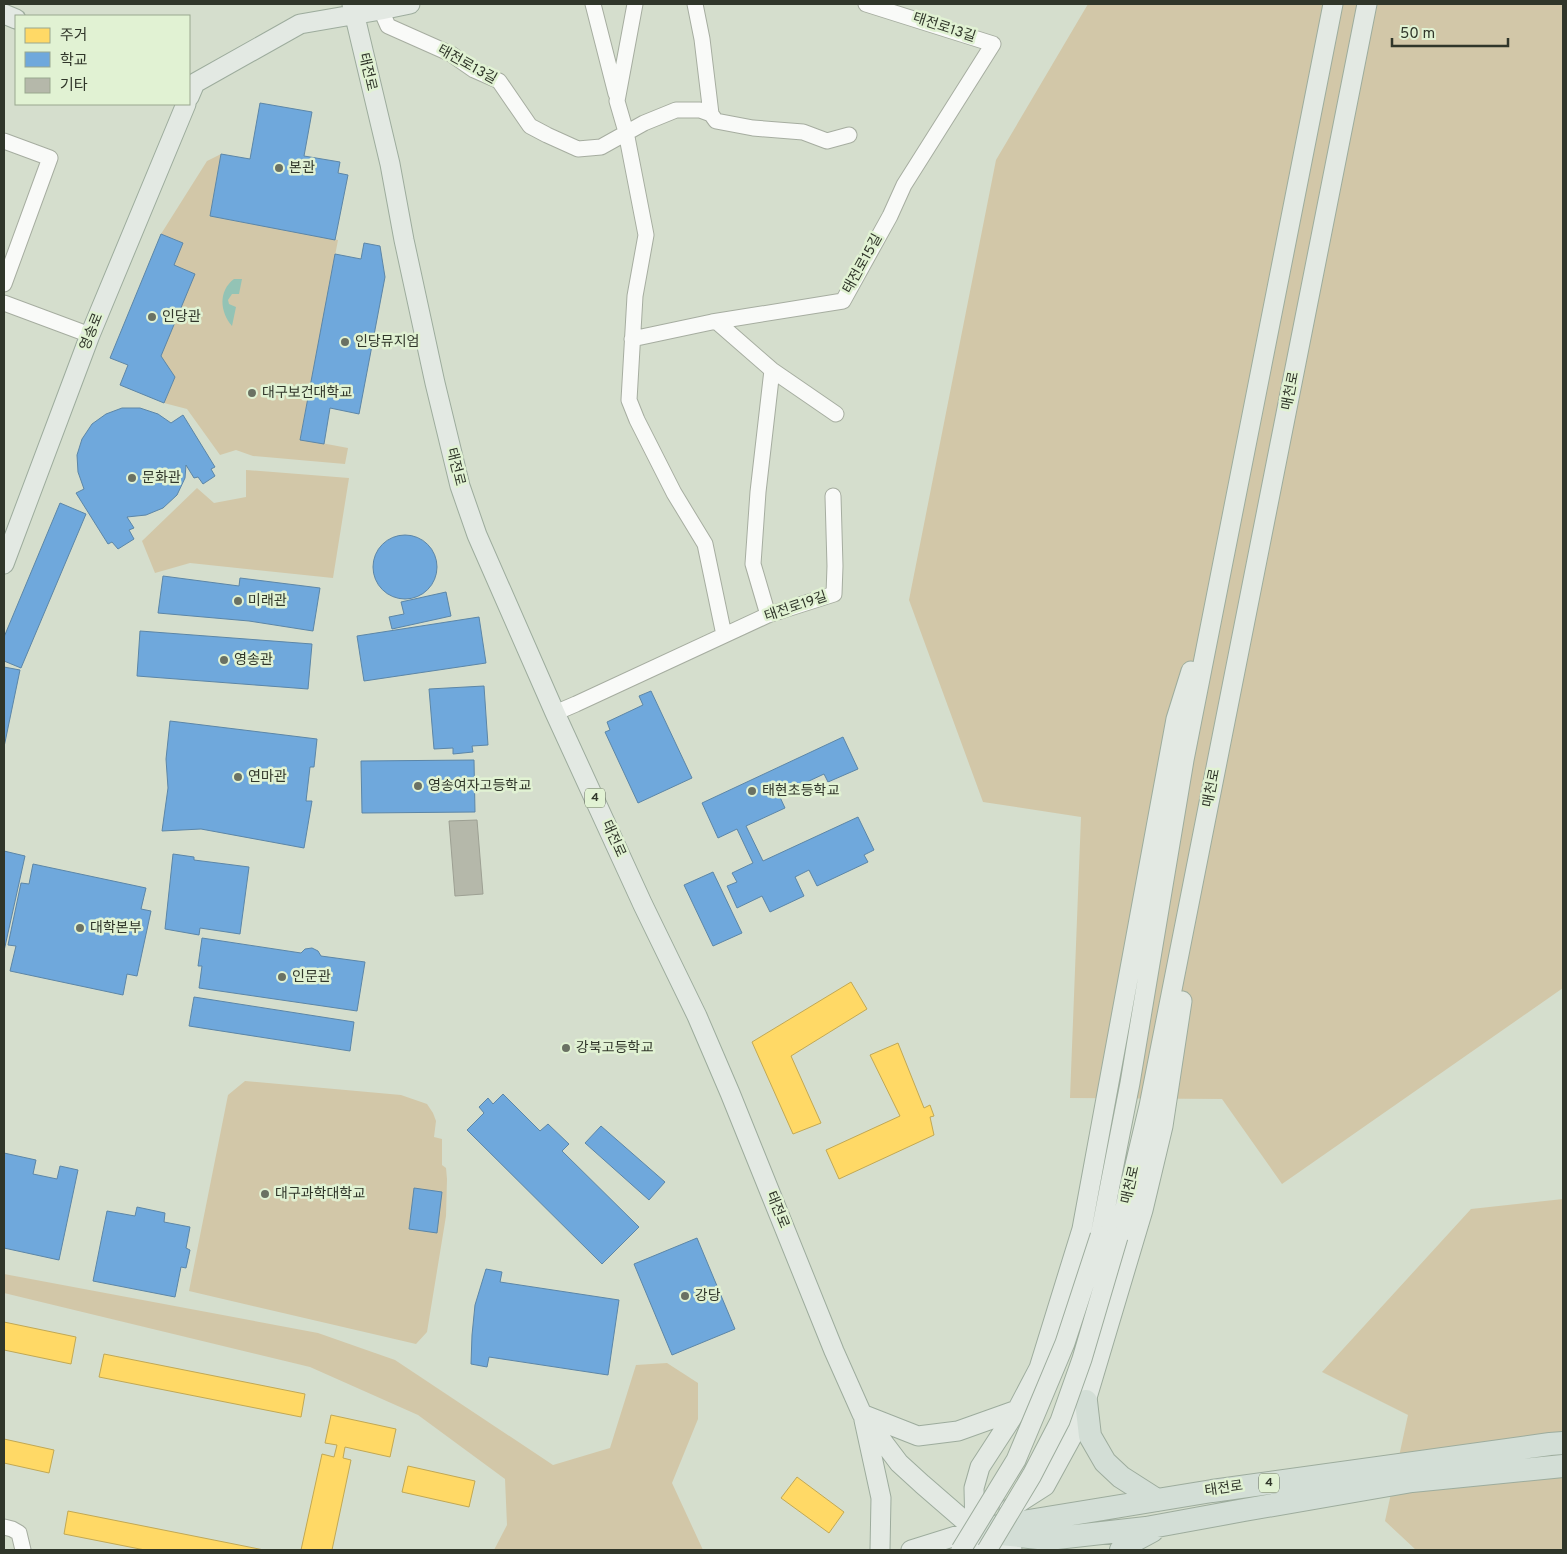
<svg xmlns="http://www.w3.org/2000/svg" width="1567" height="1554" font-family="Overpass,'Noto Sans KR',sans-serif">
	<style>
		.green { fill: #d2c7a8 }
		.water { fill: #93c3b5 }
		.homes { fill: #ffd966; stroke: #c1a854 }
		.schools { fill: #6fa8dc; stroke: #5c86a7 }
		.building { fill: #b5b8aa; stroke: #9da093 }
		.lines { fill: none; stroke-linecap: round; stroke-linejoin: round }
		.minor-casing { stroke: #a6ada0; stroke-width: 17 }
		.major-casing { stroke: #9dac9d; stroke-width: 21 }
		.highway-casing { stroke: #9dac9d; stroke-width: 24 }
		.minor { stroke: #f9faf8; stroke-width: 15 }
		.major { stroke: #e3e9e3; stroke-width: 19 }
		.highway { stroke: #d3ded6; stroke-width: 22 }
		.major-bridge-casing { stroke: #9dac9d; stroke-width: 21; stroke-linecap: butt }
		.major-bridge { stroke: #e3e9e3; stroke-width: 19 }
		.poi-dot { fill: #6a7163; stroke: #e1f2d3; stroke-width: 2 }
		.labels { text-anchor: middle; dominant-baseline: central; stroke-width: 5; stroke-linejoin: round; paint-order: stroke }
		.shield { fill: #e1f2d3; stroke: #656e5d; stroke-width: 1 }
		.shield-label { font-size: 12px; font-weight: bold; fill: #30362a }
		.street-label { font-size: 14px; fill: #30362a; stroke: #e1f2d3 }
		.poi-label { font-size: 14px; fill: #30362a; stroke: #e1f2d3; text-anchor: start }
	</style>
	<rect width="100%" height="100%" fill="#d5decd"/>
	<!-- green -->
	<path class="green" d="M1088,4h475v984l-281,196 -60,-85 -152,-1 11,-281 -98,-15 -74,-202 87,-440z
		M221,154l-11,62 128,24 -38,199 48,9 -3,16 -92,-8 -17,-6 -16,5 -33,-46 -23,-6 11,-26 -14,-21 13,-91 8,-22 -21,-9 46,-73z
		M246,470l103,8 -16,100 -143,-15 -35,10 -13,-32 55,-53 17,15 32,-6z
		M245,1081l156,14 26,9 6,9 3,8 -2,16 8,2v26l4,3 1,11 -1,37 -19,116 -11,12 -227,-53 39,-196z
		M1563,1199v351h-147l-31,-29 23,-106 -86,-43 149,-163z
		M4,1274l314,59 77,27 158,105 57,-17 26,-83 31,-2 31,20v36l-26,64 31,67h-209l13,-25 -2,-46 -87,-64 -108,-48 -306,-74z"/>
	<!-- water -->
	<path class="water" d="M234,279h8l-3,15h-7l-4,6 1,4 7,3 -4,19c-12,-14 -14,-35 2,-47z"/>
	<!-- homes -->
	<path class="homes" d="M851,982l16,27 -76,47 30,67 -28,11 -41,-92z
		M898,1043l26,65 6,-3 4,11 -4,1 4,18 -95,44 -13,-29 74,-34 -30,-61z
		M4,1322l72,15 -5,27 -67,-14z
		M104,1354l201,40 -4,23 -202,-40z
		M331,1415l65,14 -6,28 -45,-10 -2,11 8,2 -19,90h-31l21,-96 12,3 3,-12 -12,-2z
		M4,1439l50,11 -5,23 -45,-10z
		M408,1466l67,15 -6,26 -67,-15z
		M797,1477l47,35 -15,21 -48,-35z
		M68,1511l196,39h-119l-81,-16z"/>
	<!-- schools -->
	<path class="schools" d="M260,103l52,9 -8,44 36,6 -2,11 10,2 -13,65 -125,-24 11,-62 29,5z
		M161,234l22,9 -9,22 21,9 -34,82 14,21 -11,26 -44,-18 8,-20 -18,-7z
		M364,243l16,3 5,31 -26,137 -29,-6 -6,36 -24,-4 35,-186 26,5z
		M122,408h18l18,6 13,9 12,-8 32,52 -4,2 4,7 -12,8 -5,-7 -4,1 -8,-13 -1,13 -8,17 -14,13 -17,7 -19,2 7,11 -5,2 5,9 -16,10 -6,-7 -4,2 -32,-51 8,-4 -6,-17 -1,-17 5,-16 10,-15 14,-10z
		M60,503l26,11 -65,154 -17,-7v-24z
		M373 567a32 32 0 1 1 64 0a32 32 0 1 1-64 0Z
		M163,576l76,10 1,-8 80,10 -7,43 -64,-10 -91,-8z
		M446,592l5,24 -59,13 -3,-12 15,-3 -3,-12z
		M479,617l7,46 -122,18 -7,-45z
		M140,631l172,13 -4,45 -171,-13z
		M4,667l16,3 -16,77z
		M484,686l4,59 -16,1 1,6 -20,2v-6l-19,1 -5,-60z
		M651,691l41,87 -54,25 -33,-71 5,-2 -3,-8 36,-17 -4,-9z
		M170,721l147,18 -3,28h-4l-4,34h6l-8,47 -103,-19 -39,2 6,-43 -2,-29z
		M843,737l15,32 -30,13 -4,-8 -45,21 6,13 -39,18 17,35 95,-44 16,33 -10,5 4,7 -51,24 -8,-16 -14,7 9,19 -34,16 -8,-16 -25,12 -10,-22 10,-4 -5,-9 21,-10 -16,-34 -19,9 -16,-35z
		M474,760l1,52 -113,1 -1,-52z
		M4,851l21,5 -21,95z
		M173,854l21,3v3l55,7 -9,67 -40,-6 -1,7 -34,-6z
		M33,864l113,24 -5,21 10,2 -14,65 -10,-2 -4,21 -113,-24 6,-25 -8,-1 13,-62 8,1z
		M713,872l29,61 -29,13 -29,-61z
		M202,938l99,15 4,-4 7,-1 6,3 3,5 44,6 -8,49 -158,-23 3,-22h-4z
		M194,997l160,25 -4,29 -161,-25z
		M503,1094l37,37 8,-7 21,20 -7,7 77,76 -37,37 -135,-134 17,-17 -5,-6 9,-9 5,6z
		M601,1126l64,56 -16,18 -64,-57z
		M4,1153l32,7 -3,14 24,5 3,-13 18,4 -19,90 -55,-12z
		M414,1188l28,4 -5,41 -28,-4z
		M137,1207l28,6 -1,9 26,5 -4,21 4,2 -4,18 -5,-1 -6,30 -82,-16 14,-70 28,5z
		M697,1238l38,91 -63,26 -38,-91z
		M486,1269l16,3 -2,10 119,18 -11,75 -119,-18 -2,10 -16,-3 1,-29 3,-30z"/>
	<!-- building -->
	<path class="building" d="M477,820l6,74 -28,2 -6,-75z"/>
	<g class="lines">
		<!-- minor casing -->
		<g class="minor-casing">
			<path id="minor" d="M593,4l23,90
				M635,4l-18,97 9,31 20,103 -11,61 -6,104 8,20 37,73 31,51 19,91
				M695,4l7,35 9,75
				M381,10l7,16 63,28 23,16 25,11 31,45 17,9 31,14 23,-2 43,-24 32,-13h24l11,4 5,7 37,7 50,4 24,9 22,-6
				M4,141l46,17 -46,126
				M4,303l86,32
				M717,322l55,48 64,44
				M632,339l80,-17 131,-21 47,-85 14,-31 89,-141 -127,-40
				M768,615l-15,-51 5,-72 14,-122
				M555,713l21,-9 192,-89 66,-21 1,-28 -2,-70
				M4,1527l8,2 7,4 4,17"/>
		</g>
		<!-- major casing -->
		<g class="major-casing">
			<path id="major" d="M352,4l38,160 14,76 31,143 25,103 17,49 78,178 88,192 54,111 33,77 104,258 28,63 37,49 23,21 53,46 37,20
				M4,14l12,5
				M189,97l6,-14 105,-59 81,-14 29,-6
				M4,564l86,-229 96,-231
				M1100,1236l30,-153 54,-323 149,-756
				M1118,1237l31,-131 218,-1102
				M862,1414l56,22 40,-5 59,-21
				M864,1420l17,78 -1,52
				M1009,1509l36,-23 29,-53 12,-32 57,-191 20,-84 19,-125
				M911,1550l64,-20 6,-3
				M973,1550l2,-20 -1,-42 6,-21 37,-57 22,-42 43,-139 94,-510 15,-48"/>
		</g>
		<!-- highway casing -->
		<g class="highway-casing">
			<path id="highway" d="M1086,1401l4,35 15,26 16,15 36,23
				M975,1530l237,-39 338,-47 13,-1
				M1001,1534l47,5 98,-11 98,-18 168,-29 151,-15
				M1121,1550l5,-5 26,-14"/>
		</g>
		<!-- minor -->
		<use href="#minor" class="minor"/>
		<!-- major -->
		<use href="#major" class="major"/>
		<!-- highway -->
		<use href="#highway" class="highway"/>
		<!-- major-bridge casing -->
		<g class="major-bridge-casing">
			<path id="major-bridge" d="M961,1550l55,-90 49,-117 35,-107
				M987,1550l45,-75 28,-54 22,-62 36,-122"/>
		</g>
		<!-- major-bridge -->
		<use href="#major-bridge" class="major-bridge"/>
	</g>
	<!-- markers -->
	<g class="poi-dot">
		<circle cx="279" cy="168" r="5"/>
		<circle cx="152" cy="317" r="5"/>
		<circle cx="345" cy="342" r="5"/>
		<circle cx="252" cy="393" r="5"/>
		<circle cx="132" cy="478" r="5"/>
		<circle cx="238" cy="601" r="5"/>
		<circle cx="224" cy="660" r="5"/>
		<circle cx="238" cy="777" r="5"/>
		<circle cx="418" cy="786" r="5"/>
		<circle cx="752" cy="791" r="5"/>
		<circle cx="80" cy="928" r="5"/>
		<circle cx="282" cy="977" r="5"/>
		<circle cx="566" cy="1048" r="5"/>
		<circle cx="265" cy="1194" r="5"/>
		<circle cx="685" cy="1296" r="5"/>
	</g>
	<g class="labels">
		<!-- shield labels -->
		<g class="shield">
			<rect x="585" y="788.5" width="20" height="19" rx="4"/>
			<rect x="1259" y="1473.5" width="20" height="19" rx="4"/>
		</g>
		<g class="shield-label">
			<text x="595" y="798">4</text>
			<text x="1269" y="1483">4</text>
		</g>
		<!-- street labels -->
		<g class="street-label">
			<text transform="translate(944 28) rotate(18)">태전로13길</text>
			<text transform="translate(467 65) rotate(29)">태전로13길</text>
			<text transform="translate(367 72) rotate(77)">태전로</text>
			<text transform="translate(863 264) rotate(-61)">태전로15길</text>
			<text transform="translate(92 332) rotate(-68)">영송로</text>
			<text transform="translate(1291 391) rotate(-79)">매천로</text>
			<text transform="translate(455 467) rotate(76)">태전로</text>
			<text transform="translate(796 607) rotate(-19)">태전로19길</text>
			<text transform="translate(1212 788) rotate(-79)">매천로</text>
			<text transform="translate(613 839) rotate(66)">태전로</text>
			<text transform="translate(1131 1185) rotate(-77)">매천로</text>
			<text transform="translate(777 1210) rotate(68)">태전로</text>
			<text transform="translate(1224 1489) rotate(-8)">태전로</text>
		</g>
		<!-- poi labels -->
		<g class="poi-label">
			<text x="289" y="168">본관</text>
			<text x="162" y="317">인당관</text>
			<text x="355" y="342">인당뮤지엄</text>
			<text x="262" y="393">대구보건대학교</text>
			<text x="142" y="478">문화관</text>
			<text x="248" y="601">미래관</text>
			<text x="234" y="660">영송관</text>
			<text x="248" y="777">연마관</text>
			<text x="428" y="786">영송여자고등학교</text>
			<text x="762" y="791">태현초등학교</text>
			<text x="90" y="928">대학본부</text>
			<text x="292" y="977">인문관</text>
			<text x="576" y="1048">강북고등학교</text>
			<text x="275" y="1194">대구과학대학교</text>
			<text x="695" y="1296">강당</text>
		</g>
	</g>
	<!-- border -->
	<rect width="1567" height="1554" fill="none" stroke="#30362a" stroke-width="10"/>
	<!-- legend -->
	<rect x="15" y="15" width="175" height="90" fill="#e1f2d3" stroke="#9aa78f"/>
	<rect x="25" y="28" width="25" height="15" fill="#ffd966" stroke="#9aa78f"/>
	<text x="60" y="40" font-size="15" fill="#30362a">주거</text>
	<rect x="25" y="52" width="25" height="15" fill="#6fa8dc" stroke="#9aa78f"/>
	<text x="60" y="65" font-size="15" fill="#30362a">학교</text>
	<rect x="25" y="78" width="25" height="15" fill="#b5b8aa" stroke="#9aa78f"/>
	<text x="60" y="90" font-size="15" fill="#30362a">기타</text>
	<!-- scale -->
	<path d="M1392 38v8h116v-8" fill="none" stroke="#30362a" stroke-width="2.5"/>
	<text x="1400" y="38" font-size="15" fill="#30362a" stroke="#e1f2d3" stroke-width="4" paint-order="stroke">50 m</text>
</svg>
